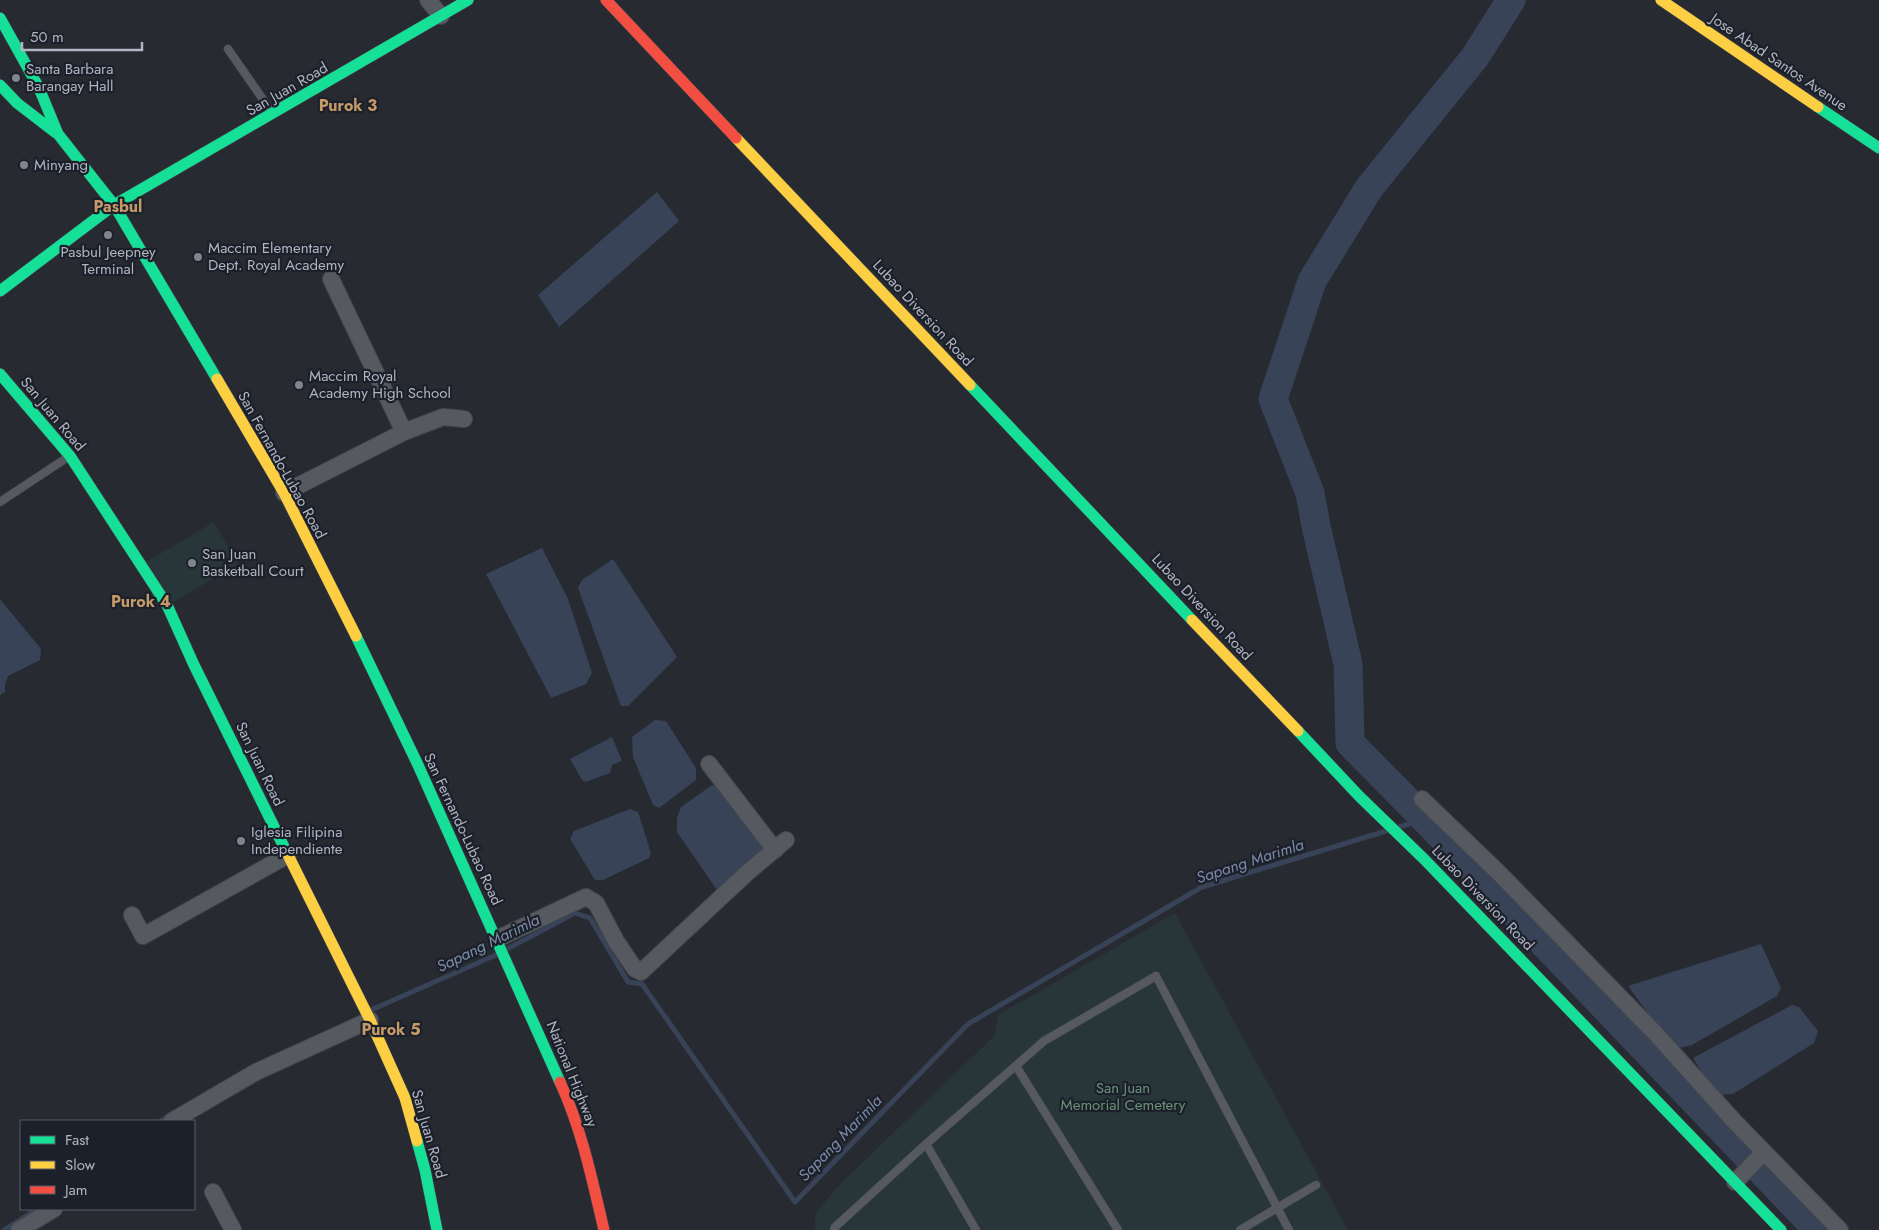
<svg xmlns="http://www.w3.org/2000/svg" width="1879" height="1230" font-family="Jost,sans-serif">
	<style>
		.green { fill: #283639 }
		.water { fill: #384358 }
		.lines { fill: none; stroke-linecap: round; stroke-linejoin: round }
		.stream { stroke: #384358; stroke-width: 5 }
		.river { stroke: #384358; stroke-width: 29 }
		.lane-casing { stroke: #44464c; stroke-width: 9 }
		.street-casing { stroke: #44464c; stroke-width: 18 }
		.fast-casing { stroke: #44464c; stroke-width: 12 }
		.slow-casing { stroke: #44464c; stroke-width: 12 }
		.jam-casing { stroke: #44464c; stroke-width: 12 }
		.lane { stroke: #565960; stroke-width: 8 }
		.street { stroke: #565960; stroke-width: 16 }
		.fast { stroke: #16e098; stroke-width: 11 }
		.slow { stroke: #ffcf43; stroke-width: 11 }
		.jam { stroke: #f24e42; stroke-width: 11 }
		.poi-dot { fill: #80848f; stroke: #1b202a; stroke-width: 2 }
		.labels { text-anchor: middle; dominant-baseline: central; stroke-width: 4.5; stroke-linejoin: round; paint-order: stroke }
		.street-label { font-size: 15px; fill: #b0b5c2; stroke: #1b202a }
		.poi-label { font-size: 15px; fill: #b0b5c2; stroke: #1b202a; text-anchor: start }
		.park-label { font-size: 15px; fill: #6b9077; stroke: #1b202a }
		.neighbourhood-label { font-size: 16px; font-weight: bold; fill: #c59a68; stroke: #1b202a }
		.water-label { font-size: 16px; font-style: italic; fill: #7c8aa7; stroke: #1b202a }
	</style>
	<rect width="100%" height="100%" fill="#272a31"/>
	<!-- green -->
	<path class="green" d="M214,522l24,42 -68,40 -24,-42z
		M1175,913l173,317h-534l2,-17 23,-28 156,-150 3,-20z"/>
	<!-- water -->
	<path class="water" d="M657,192l22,29 -120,106 -21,-32z
		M542,548l26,51 24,74 -6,11 -35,14 -65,-124z
		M613,559l64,98 -49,49h-7l-43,-118 4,-8z
		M0,599l41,50 -1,11 -32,16 -3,9v7l-5,3z
		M655,720l11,1 30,47v12l-37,28 -6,-3 -20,-48 -1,-20z
		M612,737l10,24 -10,4 -2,8 -24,9 -4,-2 -12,-21z
		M712,785l6,2 45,58 -1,5 -45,40 -40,-58v-14l4,-11z
		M630,809l8,3 13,41 -2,5 -46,22h-8l-25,-41 4,-8z
		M1761,944l20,44 -4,8 -85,49 -13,3 -7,-2 -44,-60z
		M1792,1005l7,2 19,24 -4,12 -81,51 -16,1 -24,-37z"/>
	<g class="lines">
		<!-- stream -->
		<path class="stream" d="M1399,827l26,-8
			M507,949l68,-36 15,5 38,64 14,2 153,218 173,-178 234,-137 184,-56
			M371,1010l127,-56
			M161,1121l9,-6
			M4,1230l33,-21"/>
		<!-- river -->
		<path class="river" d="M1511,0l-36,57 -106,131 -57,93 -39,118 37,94 6,33 32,138 2,79 75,76 393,411"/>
		<!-- lane casing -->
		<g class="lane-casing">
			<path id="lane" d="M228,49l43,62
				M0,502l68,-45
				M1016,1066l102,164
				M926,1144l50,86
				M834,1230l1,-3 91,-83 118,-103 112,-65 133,254
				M1240,1230l76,-45"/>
		</g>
		<!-- street casing -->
		<g class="street-casing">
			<path id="street" d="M428,0l13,16
				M331,279l73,153
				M284,493l120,-61 39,-15 21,2
				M709,764l66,86
				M1422,799l77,74 157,161 78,87 106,109
				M132,915l11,21 145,-81
				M497,939l89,-42 10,6 20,38 19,28 6,3 106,-99 39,-33
				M172,1121l84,-49 114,-52
				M1735,1182l29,-30
				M213,1192l20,38
				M19,1230l35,-21"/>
		</g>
		<!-- fast casing -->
		<g class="fast-casing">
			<path id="fast" d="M0,18l39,70 19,46 56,71 103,174
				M0,85l17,18 39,30
				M1818,107l61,41
				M0,291l114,-86 354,-205
				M0,374l70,82 97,149 27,60 93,188
				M970,385l222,235
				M356,636l62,129 142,317
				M1298,731l61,65 66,64 356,370
				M417,1141l8,29 12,60"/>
		</g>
		<!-- slow casing -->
		<g class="slow-casing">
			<path id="slow" d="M1661,0l157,107
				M736,138l234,247
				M217,379l67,114 72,143
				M1192,620l106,111
				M287,853l83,167 35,78 12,43"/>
		</g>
		<!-- jam casing -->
		<g class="jam-casing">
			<path id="jam" d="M606,0l130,138
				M560,1082c22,48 32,97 44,148"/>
		</g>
		<!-- lane -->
		<use href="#lane" class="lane"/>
		<!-- street -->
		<use href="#street" class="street"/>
		<!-- fast -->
		<use href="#fast" class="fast"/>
		<!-- slow -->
		<use href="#slow" class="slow"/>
		<!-- jam -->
		<use href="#jam" class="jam"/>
	</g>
	<!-- markers -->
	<g class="poi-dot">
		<circle cx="16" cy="78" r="5"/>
		<circle cx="24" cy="165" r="5"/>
		<circle cx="108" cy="235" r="5"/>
		<circle cx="198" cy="257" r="5"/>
		<circle cx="299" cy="385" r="5"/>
		<circle cx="192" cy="563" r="5"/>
		<circle cx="241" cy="841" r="5"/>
	</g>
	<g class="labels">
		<!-- street labels -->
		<g class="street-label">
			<text transform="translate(1779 62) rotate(34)">Jose Abad Santos Avenue</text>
			<text transform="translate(287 89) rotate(-30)">San Juan Road</text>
			<text transform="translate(923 313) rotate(47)">Lubao Diversion Road</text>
			<text transform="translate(53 414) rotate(50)">San Juan Road</text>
			<text transform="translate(282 465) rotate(61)">San Fernando-Lubao Road</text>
			<text transform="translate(1202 607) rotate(47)">Lubao Diversion Road</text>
			<text transform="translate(260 764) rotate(64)">San Juan Road</text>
			<text transform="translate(463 829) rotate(65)">San Fernando-Lubao Road</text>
			<text transform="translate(1483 898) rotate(46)">Lubao Diversion Road</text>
			<text transform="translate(572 1074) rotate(68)">National Highway</text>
			<text transform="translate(429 1134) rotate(74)">San Juan Road</text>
		</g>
		<!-- poi labels -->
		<g class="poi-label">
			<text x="26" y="69">Santa Barbara<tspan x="26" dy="17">Barangay Hall</tspan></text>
			<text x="34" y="165">Minyang</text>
			<text x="208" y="248">Maccim Elementary<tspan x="208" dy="17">Dept. Royal Academy</tspan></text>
			<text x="108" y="252" text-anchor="middle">Pasbul Jeepney<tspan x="108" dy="17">Terminal</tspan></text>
			<text x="309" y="376">Maccim Royal<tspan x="309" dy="17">Academy High School</tspan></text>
			<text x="202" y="554">San Juan<tspan x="202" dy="17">Basketball Court</tspan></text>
			<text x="251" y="832">Iglesia Filipina<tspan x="251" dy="17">Independiente</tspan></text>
		</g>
		<!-- park labels -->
		<g class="park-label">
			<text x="1123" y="1088">San Juan<tspan x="1123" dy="17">Memorial Cemetery</tspan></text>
		</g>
		<!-- neighbourhood labels -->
		<g class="neighbourhood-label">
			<text x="348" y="105">Purok 3</text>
			<text x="118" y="206">Pasbul</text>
			<text x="141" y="601">Purok 4</text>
			<text x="391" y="1029">Purok 5</text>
		</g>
		<!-- water labels -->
		<g class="water-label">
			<text transform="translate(1250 861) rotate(-18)">Sapang Marimla</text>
			<text transform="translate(488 943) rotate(-26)">Sapang Marimla</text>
			<text transform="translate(840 1138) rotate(-46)">Sapang Marimla</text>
		</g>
	</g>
	<!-- legend -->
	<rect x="20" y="1120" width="175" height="90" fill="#1b202a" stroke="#575c67"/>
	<rect x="30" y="1136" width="25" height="8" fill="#16e098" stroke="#575c67"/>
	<text x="65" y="1145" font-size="15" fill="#b0b5c2">Fast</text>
	<rect x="30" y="1161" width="25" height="8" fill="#ffcf43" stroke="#575c67"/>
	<text x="65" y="1170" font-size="15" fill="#b0b5c2">Slow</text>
	<rect x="30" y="1186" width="25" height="8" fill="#f24e42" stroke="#575c67"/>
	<text x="65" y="1195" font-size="15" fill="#b0b5c2">Jam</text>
	<!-- scale -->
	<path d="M22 42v8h120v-8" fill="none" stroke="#b0b5c2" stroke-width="2.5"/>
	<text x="30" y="42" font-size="15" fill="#b0b5c2" stroke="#1b202a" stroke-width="4" paint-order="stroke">50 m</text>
</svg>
